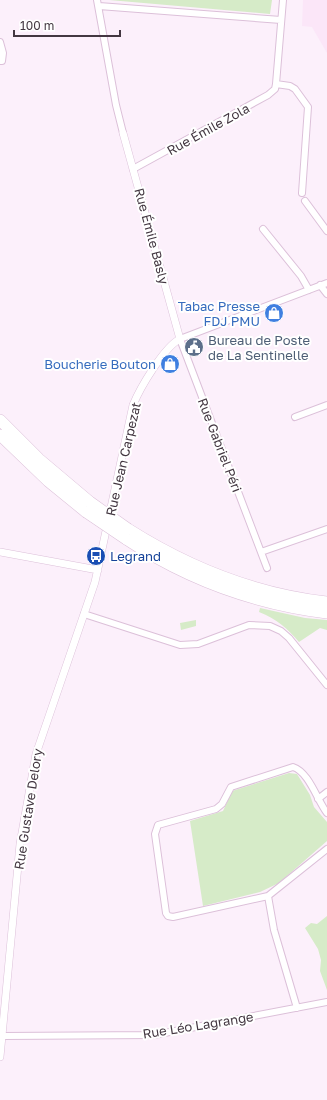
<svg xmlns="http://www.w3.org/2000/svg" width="327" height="1100" font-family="'Golos Text',sans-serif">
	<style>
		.built { fill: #fbe6f8 }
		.green { fill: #d6ebc8 }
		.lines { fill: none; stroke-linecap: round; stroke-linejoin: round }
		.minor-casing { stroke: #dcc0d9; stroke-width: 8 }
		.tertiary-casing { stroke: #dcc0d9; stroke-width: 8 }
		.motorway-casing { stroke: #dcc0d9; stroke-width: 12 }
		.minor { stroke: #fff; stroke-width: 6 }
		.tertiary { stroke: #fff; stroke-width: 7 }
		.motorway { stroke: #fff; stroke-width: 11 }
		.motorway-bridge-casing { stroke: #dcc0d9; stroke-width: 12; stroke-linecap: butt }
		.motorway-bridge { stroke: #fff; stroke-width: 11 }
		.labels { text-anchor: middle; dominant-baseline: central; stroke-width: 4; stroke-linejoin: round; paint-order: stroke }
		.street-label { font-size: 13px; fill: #433741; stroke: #fff }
		.shop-label { font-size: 13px; fill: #366cbe; stroke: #fff; text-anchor: end }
		.service-label { font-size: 13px; fill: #4e5e75; stroke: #fff; text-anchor: start }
		.transit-label { font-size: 13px; fill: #164399; stroke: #fff; text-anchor: start }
	</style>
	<rect width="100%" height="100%" fill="#fcf0fb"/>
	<!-- built -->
	<path class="built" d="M303,0h24v53l-15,-26 -10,-1z"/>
	<!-- green -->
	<path class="green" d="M109,0h163l-2,14z
		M260,608l45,10 22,2v10l-7,-2 -21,14c-12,-14 -22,-23 -40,-30z
		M196,620v6l-15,4 -1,-7z
		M289,773l8,1 13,21 4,12 13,15v19l-48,42 -19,9 -57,14 -13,-85 33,-10 9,-20z
		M327,916v74l-7,-19 1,-11 -3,-11 -13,-21 6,-5 6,1z"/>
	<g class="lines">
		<!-- minor casing -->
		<g class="minor-casing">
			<path id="minor" d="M97,0l19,105 7,28
				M99,6l182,14
				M0,42l3,11 -1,8h-2
				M276,84l14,2 5,3 13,18 -6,86
				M133,169l135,-74 7,-6 1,-5 7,-84
				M305,201l22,30
				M263,229l38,47 8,14
				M320,285l7,9
				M295,417l32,-12
				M261,552l66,-23
				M267,568l-87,-229 147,-56
				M84,614l96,31 18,-1 51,-19 21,1 11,5 8,7 38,47
				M318,799l9,-7
				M327,813c-10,-13 -18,-41 -34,-46l-62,20 -9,17 -6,5 -58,16 -3,9 11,79 2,3 5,1 95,-21 59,-47
				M268,896l6,34 23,78
				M3,1036l151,-1 173,-33"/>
		</g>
		<!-- tertiary casing -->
		<g class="tertiary-casing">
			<path id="tertiary" d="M0,552l98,18
				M0,1057l20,-213 16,-90 59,-172 38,-177c7,-17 31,-58 47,-66l-57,-206"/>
		</g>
		<!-- motorway casing -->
		<g class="motorway-casing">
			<path id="motorway" d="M0,420l39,39 51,43
				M0,435l48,46 38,31
				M128,529c60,38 128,65 199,73
				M126,539c60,40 129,65 201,74"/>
		</g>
		<!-- minor -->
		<use href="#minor" class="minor"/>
		<!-- tertiary -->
		<use href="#tertiary" class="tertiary"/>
		<!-- motorway -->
		<use href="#motorway" class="motorway"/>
		<!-- motorway-bridge casing -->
		<g class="motorway-bridge-casing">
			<path id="motorway-bridge" d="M90,502l38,27
				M86,512l40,27"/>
		</g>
		<!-- motorway-bridge -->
		<use href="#motorway-bridge" class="motorway-bridge"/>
	</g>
	<!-- icons -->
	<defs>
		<g id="shop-disc" transform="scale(1)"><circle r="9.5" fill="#3f7fe0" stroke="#fff"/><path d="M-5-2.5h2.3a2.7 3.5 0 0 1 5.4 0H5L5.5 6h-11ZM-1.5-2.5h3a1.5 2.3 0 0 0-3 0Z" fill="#fff"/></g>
		<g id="civic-disc" transform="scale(1)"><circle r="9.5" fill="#5c6f8a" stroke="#fff"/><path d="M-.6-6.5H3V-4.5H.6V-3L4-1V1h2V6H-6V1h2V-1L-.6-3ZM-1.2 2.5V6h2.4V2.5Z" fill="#fff"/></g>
		<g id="bus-disc" transform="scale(1)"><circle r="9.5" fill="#1a4fb4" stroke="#fff"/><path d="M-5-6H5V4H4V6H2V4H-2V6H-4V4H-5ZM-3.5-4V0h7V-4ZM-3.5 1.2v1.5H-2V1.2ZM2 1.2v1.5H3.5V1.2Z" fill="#fff"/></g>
	</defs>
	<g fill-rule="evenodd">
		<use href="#shop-disc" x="274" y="313"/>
		<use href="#civic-disc" x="194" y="347"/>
		<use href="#shop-disc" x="170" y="364"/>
		<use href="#bus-disc" x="96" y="556"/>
	</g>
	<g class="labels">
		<!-- street labels -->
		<g class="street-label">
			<text transform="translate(208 129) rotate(-29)">Rue Émile Zola</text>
			<text transform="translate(152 236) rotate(75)">Rue Émile Basly</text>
			<text transform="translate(220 445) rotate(69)">Rue Gabriel Péri</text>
			<text transform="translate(123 459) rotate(-77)">Rue Jean Carpezat</text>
			<text transform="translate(28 809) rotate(-81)">Rue Gustave Delory</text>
			<text transform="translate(198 1025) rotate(-9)">Rue Léo Lagrange</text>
		</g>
		<!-- shop labels -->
		<g class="shop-label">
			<text x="260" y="306">Tabac Presse<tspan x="260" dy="15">FDJ PMU</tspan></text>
			<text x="156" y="364">Boucherie Bouton</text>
		</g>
		<!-- service labels -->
		<g class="service-label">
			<text x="208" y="340">Bureau de Poste<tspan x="208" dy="15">de La Sentinelle</tspan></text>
		</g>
		<!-- transit labels -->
		<g class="transit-label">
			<text x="110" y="556">Legrand</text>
		</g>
	</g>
	<!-- scale -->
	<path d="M14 30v6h106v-6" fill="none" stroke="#433741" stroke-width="2"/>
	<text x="20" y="30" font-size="12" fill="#433741" stroke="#ffffff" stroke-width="3" paint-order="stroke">100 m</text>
</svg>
